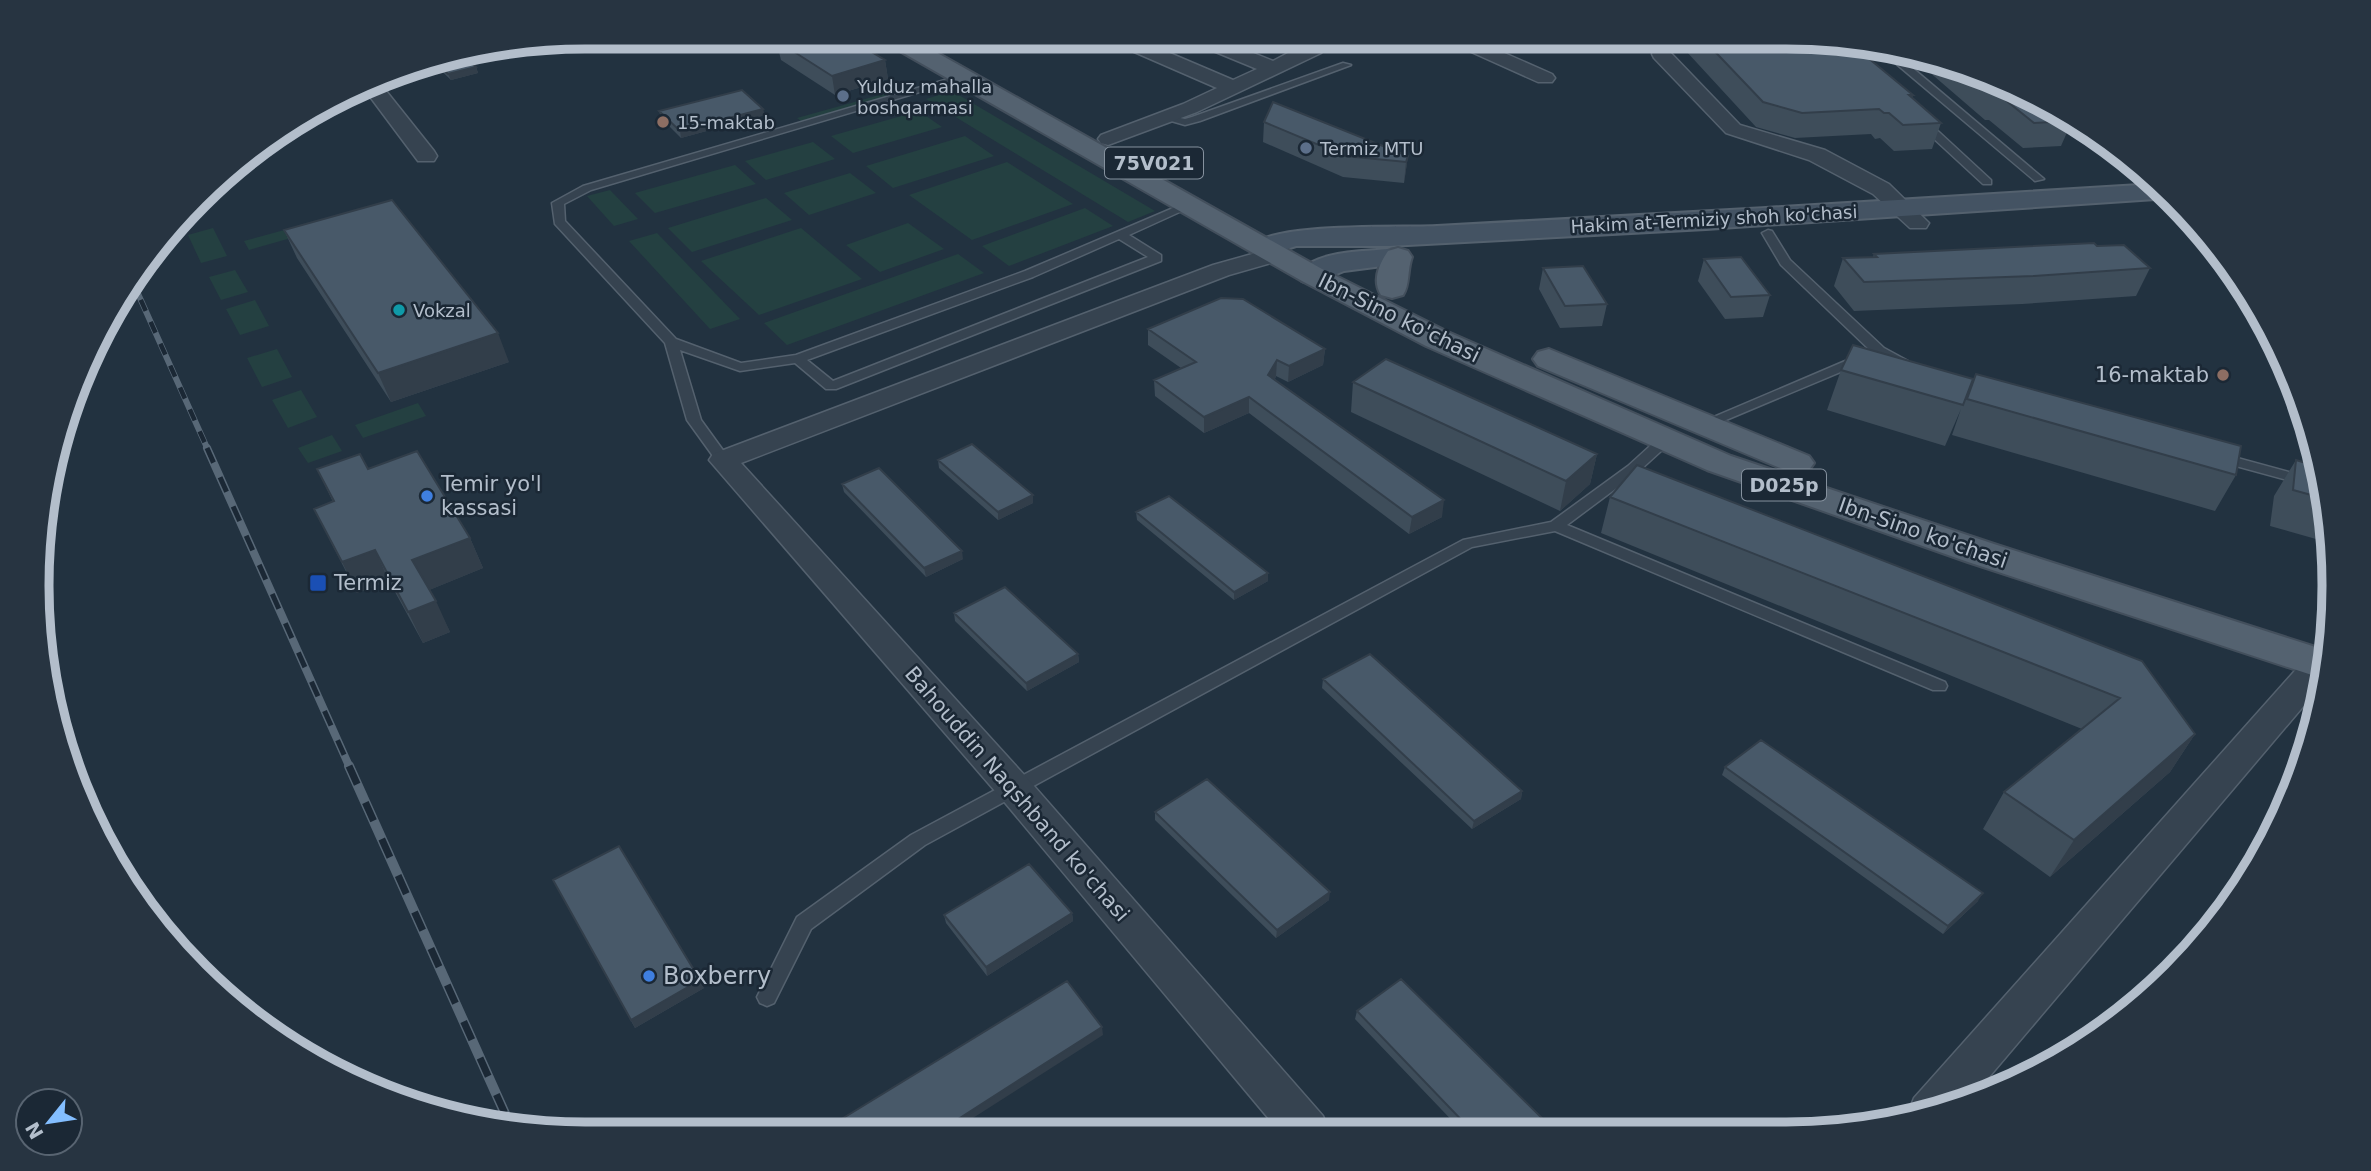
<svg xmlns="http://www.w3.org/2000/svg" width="2371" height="1171" font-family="'DejaVu Sans',sans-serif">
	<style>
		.green { fill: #244041 }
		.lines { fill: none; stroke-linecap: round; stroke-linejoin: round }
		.lane-casing { stroke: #54616e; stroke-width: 3 }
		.street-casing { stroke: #54616e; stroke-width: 3 }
		.secondary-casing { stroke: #54616e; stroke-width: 4 }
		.primary-casing { stroke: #434f5c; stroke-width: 4 }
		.lane { fill: #364350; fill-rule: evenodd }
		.street { fill: #364350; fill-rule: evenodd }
		.secondary { fill: #445363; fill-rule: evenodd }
		.primary { fill: #546270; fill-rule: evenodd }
		.rail-far2-casing { stroke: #586877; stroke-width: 6 }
		.rail-far1-casing { stroke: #586877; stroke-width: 8 }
		.rail-casing { stroke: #586877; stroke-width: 10 }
		.rail-far2 { stroke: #1b2835; stroke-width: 4.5; stroke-dasharray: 12; stroke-linecap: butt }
		.rail-far1 { stroke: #1b2835; stroke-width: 5; stroke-dasharray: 16; stroke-linecap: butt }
		.rail { stroke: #1b2835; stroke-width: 7; stroke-dasharray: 20; stroke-linecap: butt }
		.wall { fill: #3e4d5a }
		.shaded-wall { fill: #323e4a }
		.building { fill: #485969; stroke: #323e4a; stroke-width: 2 }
		.service-dot { fill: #5c6f8a; stroke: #1b2835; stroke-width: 2.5 }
		.education-dot { fill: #8d6e63; stroke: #1b2835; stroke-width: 2.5 }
		.culture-dot { fill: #0f9aa8; stroke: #1b2835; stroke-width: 2.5 }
		.shop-dot { fill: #3f7fe0; stroke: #1b2835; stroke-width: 2.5 }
		.transit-dot { fill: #1a4fb4; stroke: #1b2835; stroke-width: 2.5 }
		.labels { text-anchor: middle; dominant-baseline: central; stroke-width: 5; stroke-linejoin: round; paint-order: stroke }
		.far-poi-label { font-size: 18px; fill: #b3becb; stroke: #1b2835; text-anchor: start }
		.far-street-label { font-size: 18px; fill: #b3becb; stroke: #1b2835 }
		.shield { fill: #1b2835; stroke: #85919e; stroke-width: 2 }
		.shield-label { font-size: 19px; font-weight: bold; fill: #b3becb }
		.street-label { font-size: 21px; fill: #b3becb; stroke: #1b2835 }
		.poi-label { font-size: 21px; fill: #b3becb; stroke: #1b2835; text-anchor: start }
		.near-poi-label { font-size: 24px; fill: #b3becb; stroke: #1b2835; text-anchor: start }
		.rim { fill: none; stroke: #b3becb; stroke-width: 9 }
	</style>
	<rect width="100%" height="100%" fill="#223240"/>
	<!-- green -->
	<path class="green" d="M912,86l4,2 -115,33 -4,-3z
		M952,91l203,120 -27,11 -202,-123z
		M919,111l23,16 -89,26 -22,-17z
		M965,136l29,20 -101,32 -27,-22z
		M813,142l22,17 -69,21 -21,-19z
		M1007,162l66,42 -101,36 -63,-45z
		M735,165l21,19 -101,29 -20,-20z
		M850,173l26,20 -67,22 -25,-22z
		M610,190l28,29 -24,7 -27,-30z
		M766,198l26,22 -100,32 -24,-24z
		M1085,208l28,18 -104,40 -27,-20z
		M908,223l36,26 -64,23 -34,-27z
		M299,226l6,8 -56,16 -5,-9z
		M213,228l14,28 -26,7 -13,-28z
		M801,228l61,51 -103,36 -58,-54z
		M657,233l83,86 -30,10 -81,-88z
		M958,254l26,19 -197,72 -23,-22z
		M235,270l13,22 -27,8 -12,-23z
		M255,300l14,26 -29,9 -14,-26z
		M277,349l15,28 -30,10 -15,-29z
		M301,390l16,27 -29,11 -16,-28z
		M418,403l8,13 -63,22 -8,-13z
		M332,435l10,16 -34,12 -10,-15z"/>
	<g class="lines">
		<!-- lane casing -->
		<g class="lane-casing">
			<path id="lane" d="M1838,45h25l27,4 154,130 -9,2 -154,-130 -40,-1 -5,-3z
				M1343,63l8,2 -151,56 -15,4 -24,-7 5,-3 19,4 7,-2z
				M962,75l8,2 -379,113 -27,14 1,17 111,118 65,24 55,-8 229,-84 160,-68 10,2 -66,30 32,20v6l-325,128h-10l-31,-26 -55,8 -60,-21 21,70 29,40 -7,4 -5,-1 -31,-43 -22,-77 -110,-119 -3,-21 31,-17zM1119,239l29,18 -315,124 -26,-21 226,-83z
				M1919,121h8l64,59v4h-8l-64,-59z
				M1768,230l4,1 18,29 94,88 24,13v6h-10l-24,-13 -93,-89 -19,-32z
				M1864,353l5,1v6l-162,68 -5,1 -7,-4z
				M1666,435l7,4 -2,3 -33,30 -71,53 378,157 2,4 -2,4h-12l-378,-159 -83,16 -547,298 -114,84 -37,74 -7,3 -7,-3 -3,-6 40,-80 114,-82 552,-295 88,-18 77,-56 33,-30z
				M2219,453l103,28 2,9 -110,-30 -2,-3 2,-3z"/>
		</g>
		<!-- street casing -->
		<g class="street-casing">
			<path id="street" d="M931,37h32l-2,4 -35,9 -9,-6 2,-4z
				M1107,37h25l101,43 24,-11 -68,-28 -2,-4h26l60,24 45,-24h21l-18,16 -124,59 -89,33 -7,-2 -3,-4 3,-4 82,-31 34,-16 -108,-47z
				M1447,38h23l82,36 3,4 -3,4h-14l-89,-40z
				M1661,48l7,2 72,75 85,25 64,34 40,39 -3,5h-16l-37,-34 -64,-34 -83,-27 -72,-75 -2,-4 2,-4z
				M379,82l55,69 3,5 -3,5h-16l-53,-71z
				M1277,247l8,2 4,5 -4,5 -56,16 -488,188 286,315 296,338 6,15h-50l-278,-333 -292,-338 4,-6 500,-189z
				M2321,651l7,2 -5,30 -356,420 -57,14 -2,-4 6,-15 395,-443z"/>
		</g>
		<!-- secondary casing -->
		<g class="secondary-casing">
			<path id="secondary" d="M2156,184l15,14 -465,31 -317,17h-93l-31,10 -10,-3 -4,-6c17,-25 151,-19 186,-21 240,-12 479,-27 719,-42z
				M1388,249l10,3 4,6 -4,6 -54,7 -32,13 -10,-3 -5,-6c18,-25 64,-23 91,-26z"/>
		</g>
		<!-- primary casing -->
		<g class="primary-casing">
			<path id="primary" d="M881,37h28l413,232 126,63 283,124 263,88 334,107 -4,28 -356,-117 -261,-92 -281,-124 -124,-65 -418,-239z
				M1398,248l10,3 4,6c-5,13 -2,28 -9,38l-11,3 -11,-3c-9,-14 -2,-31 7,-44z
				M1549,349l260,107 5,7 -5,7 -12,4 -12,-4 -247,-104 -5,-7 5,-7z"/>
		</g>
		<!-- lane -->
		<use href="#lane" class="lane"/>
		<!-- street -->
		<use href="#street" class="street"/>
		<!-- secondary -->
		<use href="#secondary" class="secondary"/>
		<!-- primary -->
		<use href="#primary" class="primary"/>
		<!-- rail-far2 casing -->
		<g class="rail-far2-casing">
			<path id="rail-far2" d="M131,278l77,172"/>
		</g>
		<!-- rail-far1 casing -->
		<g class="rail-far1-casing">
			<path id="rail-far1" d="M207,448l143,320"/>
		</g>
		<!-- rail casing -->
		<g class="rail-casing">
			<path id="rail" d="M349,766l162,361"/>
		</g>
		<!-- rail-far2 -->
		<use href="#rail-far2" class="rail-far2"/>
		<!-- rail-far1 -->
		<use href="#rail-far1" class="rail-far1"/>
		<!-- rail -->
		<use href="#rail" class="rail"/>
	</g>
	<!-- wall -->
	<path class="wall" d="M756,37h90l39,23 3,19 -53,16 -54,-35 -2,-8z
		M1683,38h138l92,57 -1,3 29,25 -9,26 -38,2 -14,-13 -5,1 -4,-5 -76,4 -39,-11 -70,-76v-5l-4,-4z
		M1906,52l21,3 101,38 44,28 -11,25 -38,2 -34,-28h-4z
		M465,57l11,10 2,6 -27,7 -19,-18z
		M659,111l106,4 -84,23 -20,-20z
		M1264,122l144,34 -4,27 -61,-6 -80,-35z
		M284,230l225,132 -118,40 -94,-144z
		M2097,246l53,22 -14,28 -114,8 -168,7 -20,-25 9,-28 30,-1 1,-3z
		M1704,259l66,36 -7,22 -38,2 -27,-38z
		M1543,268l64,36 -5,22 -42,2 -21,-39z
		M1148,329l177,20 -2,16 -35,17 -12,-6 -1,3 167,138 -33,17 -160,-121 -45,20 -49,-37 -1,-16 27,-12 -33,-23z
		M1841,370l122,35 13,-31 260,101 -21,36 -263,-76 9,-26 -16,37 -118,-36z
		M1353,382l244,72 -7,30 -30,27 -209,-99z
		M938,460l95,35v8l-35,17 -59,-52z
		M2296,460l23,7 10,46 1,30 -60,-17 4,-30z
		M1637,465l558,269 -25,38 -120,105 -67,-48 21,-37 78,-63 -481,-196 9,-36z
		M317,469h51l102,69 13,30 -54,22 21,42 -27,11 -34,-62 -32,12 -43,-84 19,-7z
		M842,484l121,75 -37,18 -82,-85z
		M1136,512l132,61v8l-34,19 -97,-80z
		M954,613l124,41 1,8 -52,29 -72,-70z
		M1323,679l199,112 -1,8 -49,30 -150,-141z
		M1725,767l253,134 -35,33 -221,-159z
		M1155,812l174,88 -53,38 -121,-118z
		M553,880l151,108 -69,40z
		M1072,913l1,8 -86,55 -41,-53 -2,-8z
		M1357,1011l197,119 -92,1 -107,-112z"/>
	<!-- shaded-wall -->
	<path class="shaded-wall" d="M885,60l3,19 -53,16 -3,-19z
		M476,67l2,6 -27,7 -3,-6z
		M763,109l2,6 -84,23 -1,-7z
		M1408,156l-3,20 -1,7 2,-21z
		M498,333l11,29 -118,40 -13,-29z
		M1325,349l-2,16 -35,17 1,-16z
		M1277,360l-1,16 -8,15v-16z
		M1249,397v16l-45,20v-16z
		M1597,454l-7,30 -30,27 6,-30z
		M1033,495v8l-35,17v-8z
		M1444,500l-2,17 -33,17 3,-17z
		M470,538l13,30 -56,23 -15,-31z
		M375,550l14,31 -32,12 -15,-31z
		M962,551l1,8 -37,18 -2,-9z
		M1268,573v8l-34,19v-8z
		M436,601l14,31 -27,11 -15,-31z
		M1078,654l1,8 -52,29 -1,-8z
		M2195,734l-25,38 -120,105 24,-37z
		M1522,791l-1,8 -49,30 2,-8z
		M1330,892l-1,8 -53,38 1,-8z
		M1983,893l-5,8 -35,33 5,-8z
		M1072,913l1,8 -86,55 -1,-9z
		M700,980l4,8 -69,40 -4,-8z
		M1102,1027l1,8 -152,97h-13z"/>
	<!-- building -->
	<path class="building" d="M782,37h64l39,23 -53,16 -55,-35 8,-2z
		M1702,38h119l29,5 63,52h-4l32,28 -38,2 -14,-12h-5l-5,-4 -77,4 -39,-11z
		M465,57l11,10 -28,7 -12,-12z
		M1964,69l64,24 44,28 -38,2 -36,-29h-4z
		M742,90l21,19 -83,22 -21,-20z
		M1273,102l135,54 -2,6 -61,-6 -81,-34z
		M392,200l106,133 -120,40 -94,-143z
		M2094,243l3,3 27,-1 26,23 -116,8 -170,6 -21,-24 34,-1 -3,-3z
		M1741,257l29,38 -39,2 -27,-38z
		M1583,266l24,38 -42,2 -22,-38z
		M1221,298l22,1 82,50 -36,17 -12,-6 -9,15 176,125 -32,17 -163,-120 -45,20 -50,-37 42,-18 -48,-33z
		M1853,345l120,34 -10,26 -122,-35z
		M1386,359l211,95 -31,27 -213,-99z
		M1976,374l265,72 -5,29 -269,-76z
		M972,444l61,51 -35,17 -60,-52z
		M417,451l53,87 -58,22 24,41 -28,11 -33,-62 -33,12 -28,-53 20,-8 -17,-32 43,-15 8,15z
		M2296,460l23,7 7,32 -33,-9z
		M1637,465l505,196 53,73 -121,106 -70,-48 116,-94 -510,-201z
		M879,468l83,83 -38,17 -82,-84z
		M1169,496l99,77 -34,19 -98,-80z
		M1005,587l73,67 -52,29 -72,-70z
		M1370,654l152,137 -48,30 -151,-142z
		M1761,740l222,153 -35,33 -223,-159z
		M1207,779l123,113 -53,38 -122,-118z
		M619,846l81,134 -69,40 -78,-140z
		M1029,864l43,49 -86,54 -42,-52z
		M1401,979l153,151 -82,1 -115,-120z
		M1067,981l35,46 -164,105h-108l-3,-4z"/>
	<!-- markers -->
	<g class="service-dot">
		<circle cx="843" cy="96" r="7"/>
		<circle cx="1306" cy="148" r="7"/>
	</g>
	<g class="education-dot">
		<circle cx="663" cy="122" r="7"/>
		<circle cx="2223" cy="375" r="7"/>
	</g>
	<circle class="culture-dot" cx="399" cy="310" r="7"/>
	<g class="shop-dot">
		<circle cx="427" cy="496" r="7"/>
		<circle cx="649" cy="976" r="7"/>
	</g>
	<rect class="transit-dot" x="309" y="574" width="18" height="18" rx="3.5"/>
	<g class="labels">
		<!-- far-poi labels -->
		<g class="far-poi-label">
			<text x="857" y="86">Yulduz mahalla<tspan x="857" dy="21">boshqarmasi</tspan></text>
			<text x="677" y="122">15-maktab</text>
			<text x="1320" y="148">Termiz MTU</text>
			<text x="413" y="310">Vokzal</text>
		</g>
		<!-- far-street labels -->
		<g class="far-street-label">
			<text transform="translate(1714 219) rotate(-3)">Hakim at-Termiziy shoh ko'chasi</text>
		</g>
		<!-- shield labels -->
		<g class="shield">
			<rect x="1105" y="147.5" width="98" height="31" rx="5"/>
			<rect x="1742" y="469.5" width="84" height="31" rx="5"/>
		</g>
		<g class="shield-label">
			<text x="1154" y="163">75V021</text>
			<text x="1784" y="485">D025p</text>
		</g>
		<!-- street labels -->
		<g class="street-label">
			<text transform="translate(1399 318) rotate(26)">Ibn-Sino ko'chasi</text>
			<text transform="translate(1923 533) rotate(19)">Ibn-Sino ko'chasi</text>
			<text transform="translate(1017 794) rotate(49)">Bahouddin Naqshband ko'chasi</text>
		</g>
		<!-- poi labels -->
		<g class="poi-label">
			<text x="2209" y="375" text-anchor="end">16-maktab</text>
			<text x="441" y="484">Temir yo'l<tspan x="441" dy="24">kassasi</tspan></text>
			<text x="334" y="583">Termiz</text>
		</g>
		<!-- near-poi labels -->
		<g class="near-poi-label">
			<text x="663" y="976">Boxberry</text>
		</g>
	</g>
	<!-- crop -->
	<path d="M0 0H2371V1171H0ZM585 49H1786A536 536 0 0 1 2322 585V586A536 536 0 0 1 1786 1122H585A536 536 0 0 1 49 586V585A536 536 0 0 1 585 49Z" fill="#273441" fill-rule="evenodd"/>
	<path class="rim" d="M585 49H1786A536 536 0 0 1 2322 585V586A536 536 0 0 1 1786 1122H585A536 536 0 0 1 49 586V585A536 536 0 0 1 585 49Z"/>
	<!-- north arrow -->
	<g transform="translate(49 1122) rotate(240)"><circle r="33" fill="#1b2835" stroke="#586471" stroke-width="2"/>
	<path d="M0-5L12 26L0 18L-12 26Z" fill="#83beff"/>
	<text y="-10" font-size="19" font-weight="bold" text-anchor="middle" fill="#b3becb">N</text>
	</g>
</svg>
